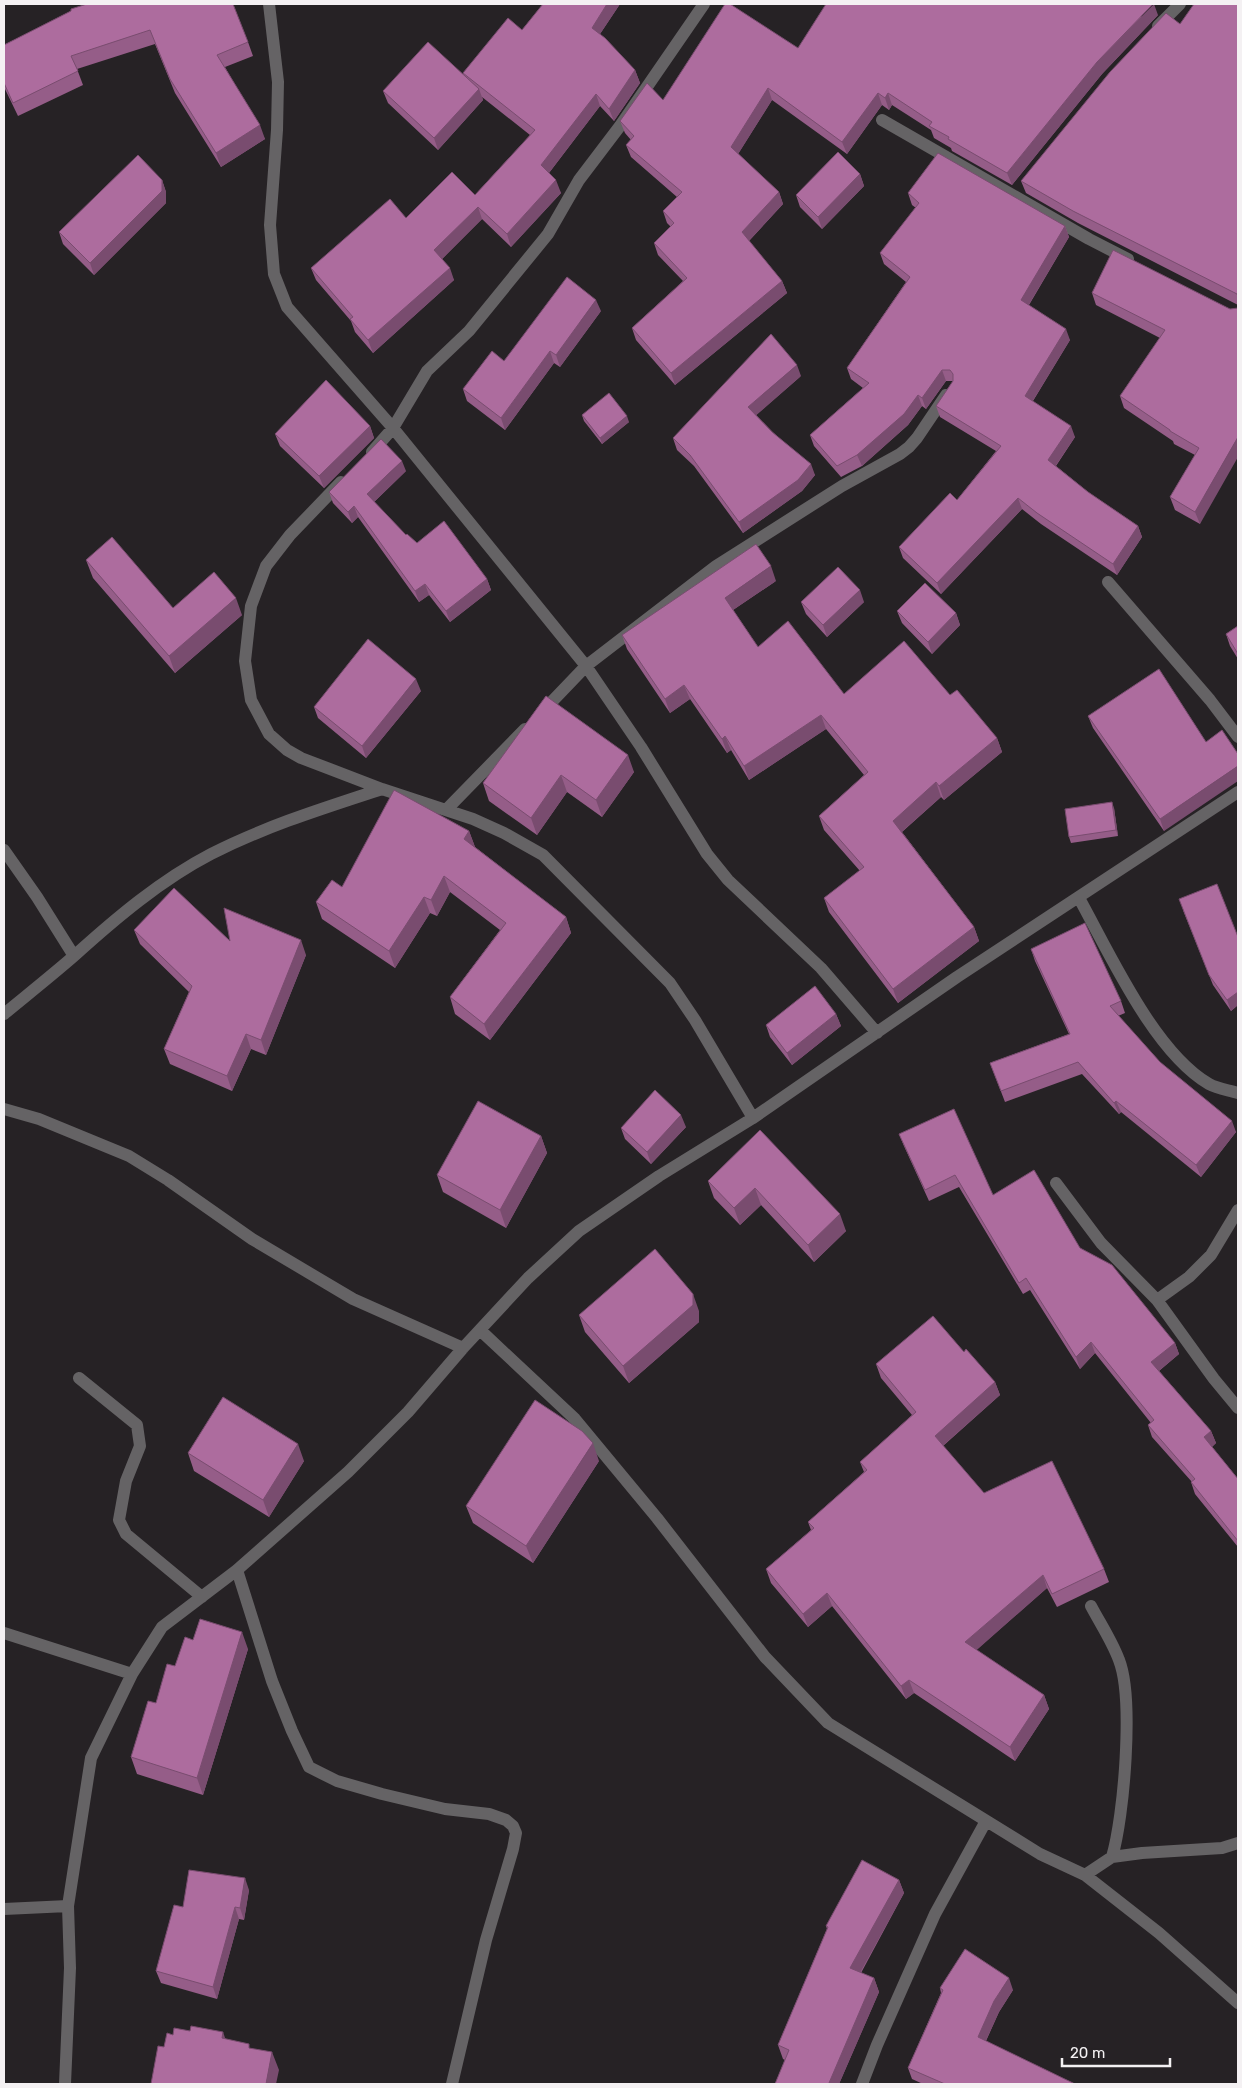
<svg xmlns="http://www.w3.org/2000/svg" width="1242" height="2088" font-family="Rubik,sans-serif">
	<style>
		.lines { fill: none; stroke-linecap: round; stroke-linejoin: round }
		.minor { stroke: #656365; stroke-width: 12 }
		.wall { fill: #955d88 }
		.shaded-wall { fill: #794c6f }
		.building { fill: #ad6c9e; stroke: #794c6f }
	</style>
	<rect width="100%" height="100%" fill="#262225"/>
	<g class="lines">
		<!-- minor -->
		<path class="minor" d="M269,4l9,78 -1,48 -7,95 4,49 13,33 106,121 193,238 55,81 66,107 21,26 93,88 56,65
			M1158,26l22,-22
			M882,120l207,119 39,20
			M372,452l21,-24 34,-57 42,-40 79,-97 31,-54 41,-54 84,-122
			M341,482l-51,53 -24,31 -15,40 -6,55 6,39 18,34 18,16 14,8 81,31 91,30 31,14 39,22 127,128 25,37 58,98
			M1108,582l102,118 28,37
			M541,713l45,-47 130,-100 126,-80 58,-32 9,-7 8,-9 29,-43
			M446,810l79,-81
			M4,850l33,47 37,59
			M1079,898c31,56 75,154 130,186 9,5 20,6 29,9
			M4,1014c23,-19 47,-38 70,-58 42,-38 87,-76 137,-102 55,-28 113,-46 171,-65
			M4,1109l35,10 90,37 39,24 84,59 101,60 110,49
			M1056,1183l45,60 56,57 57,79 24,29
			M1157,1300l32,-23 22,-22 27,-45
			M480,1330l95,89 82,99 108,139 63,66 212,131 45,21 74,58 79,70
			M79,1378l58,47 3,21 -14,35 -7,39 7,14 76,63
			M237,1570l35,111 20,50 17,36 28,14 45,13 63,15 44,5 17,6 7,6 3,7 -3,16 -27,91 -34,144
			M1091,1606c9,17 21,35 28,54 15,38 5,157 -7,197
			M4,1633l128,41
			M1085,1875l27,-18 30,-4 80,-5 16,-5
			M4,1909l64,-3
			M65,2084l5,-116 -2,-62 23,-148 41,-84 30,-47 75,-57 111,-98 60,-60 55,-64 65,-70 51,-47 80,-55 94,-58 204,-141 281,-185
			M862,2084l15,-39 58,-131 51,-93"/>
	</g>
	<!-- wall -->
	<path class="wall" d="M543,4h77l-20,30 35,36 5,13 -26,38 -14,-15 -51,67 12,20 -50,54 -29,-28 -40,40 12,21 -81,73 -18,-21 -4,-11 -35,-41 -5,-12 95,-50 69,-23 55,-60 -48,-38 1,3 -45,50 -50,-47 -5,-12 80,-17 59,-44z
		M1238,4v301l-160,-82 -52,-30 -5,-12 159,-157z
		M71,11l177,31 5,14 -28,11 40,72 -44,28 -46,-74 -20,-49 -78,25 6,16 -65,31 -14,-29v-42z
		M1158,15l-56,59 -90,111 -60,-34 -1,-3 -17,-10 -3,-8 -39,-25 -3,5 -7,-5 -35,49 -75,-54 -34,54 41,38 4,12 -34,37 33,40 5,12 -112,92 -39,-45 -4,-12 51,-47 -25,-26 -4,-12 17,-16 -4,-4 -4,-12 14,-14 -46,-40 -5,-12 5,-5 -6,-7 -5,-12 43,-21 135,-52z
		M860,174l4,12 -42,43 -22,-22 -4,-12z
		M162,180l4,12v11l-72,72 -31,-31 -4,-12z
		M908,193l157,33 4,11 -40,68 41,35 -37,61 42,36 -19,29 32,26 50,34 4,11 -25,38 -76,-51 -19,-15 -81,85 -38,-36 -4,-11 58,-47 39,-49 -56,-34 -4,-11 17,-25h-7l-20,28 -4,-3 -14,19 -46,41 -21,11 -27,-31 -4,-11 53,-47 -12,-9 -4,-11 59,-86 -22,-18 -4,-11 36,-45 -4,-3z
		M1092,293l138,16 -30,215 -25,-14 -5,-13 25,-42 -21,-11 -1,-3 -49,-33 -4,-12 40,-58 -64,-33z
		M601,311l-41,56 -6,-4 -49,67 -38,-29 -4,-12 41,-28z
		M801,376l-45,39 59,60 -13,16 -59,42 -49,-67 -17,-16 -4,-12z
		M582,415l47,7 -27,22 -18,-23z
		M370,426l4,12 -50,50 -44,-42 -5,-12z
		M406,471l-32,31 32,33 11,8 70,36 4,11 -41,32 -21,-27 -10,7 -61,-85 -6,6 -19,-20 -4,-11z
		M86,560l87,48 69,7 -67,58 -82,-95z
		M776,581l-43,29 25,37 86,47 106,1 47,43 5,14 -58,48 -3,-3 -39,35 72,95 5,14 -81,62 -69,-91 -5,-14 36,-27 -36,-41 -5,-14 45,-41 -38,-46 -77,51 -18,-30 -4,3 -37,-54 -20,14 -43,-64 -5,-14z
		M801,602h63l-37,35 -21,-23z
		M897,611l59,2 4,12 -28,29 -30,-31z
		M1238,626v33l-8,-13 -4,-12z
		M421,691l-55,67 -48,-40 -4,-11z
		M546,696l88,76 -32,45 -35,-25 -30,43 -48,-34 -6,-18z
		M1088,716l118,26 -42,89 -71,-103z
		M1114,808l4,28 -47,7 -2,-6z
		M469,831l6,16 91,70 5,16 -81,107 -35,-26 -5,-17 50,-67 -50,-38 -13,24 -7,-3 -35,55 -73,-49 -6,-17 26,-15z
		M1183,910l55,27v68l-7,6 -18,-26z
		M134,930l96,11 76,14 -40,100 -15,-6 -19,42 -62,-27 -6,-15 25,-57 -49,-48z
		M1031,949l90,52 4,12 -7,3 42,46 76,70 -35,45 -80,-65 -2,2 -37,-40 -77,28 -15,-39 79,-29 -34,-73z
		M836,1014l5,12 -49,39 -22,-28 -4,-12z
		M686,1127l-35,37 -26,-25 -4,-11z
		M760,1130l86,101 -32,31 -53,-57 -21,20 -26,-27 -6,-17z
		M899,1134l94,61 87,53 95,95 4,11 -20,17 52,60 5,12 -4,4 26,32v68l-43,-53 -4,-12h1l-40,-45 -4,-12 3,-2 -56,-70 -15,16 -50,-79 -7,4 -64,-107 -30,14 -25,-55z
		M541,1136l6,17 -41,75 -63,-36 -6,-17z
		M699,1311v11l-70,61 -44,-51 -6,-17z
		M964,1352l31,30 5,13 -57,51 41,47 120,76 5,13 -52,25 -10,-19 -71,62 68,45 5,14 -34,52 -101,-68 -8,6 -74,-93 -24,21 -37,-44 -5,-14 45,-39 -3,-8 56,-50 -4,-10 52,-47 -31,-37 -5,-14z
		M188,1453l116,8 -35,56 -75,-46z
		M599,1461l-66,102 -60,-40 -7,-17z
		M193,1640l55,9 -45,146 -66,-21 -6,-17 25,-54 19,-37z
		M899,1880l5,13 -43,80 13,5 5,14 -40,92h-64l10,-24 -2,-1 -5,-14 49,-116 -1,-3z
		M249,1890l-5,30 -5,-1 -22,80 -56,-16 -5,-12 27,-64z
		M940,1988l73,2 -14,22 -13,29 89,43h-152l-11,-5 -4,-11 33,-75z"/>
	<!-- shaded-wall -->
	<path class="shaded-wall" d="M607,4h13l-24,36 -4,-12z
		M1154,4l4,11 -56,59 -90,111 -5,-12 90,-111z
		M635,70l5,13 -26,38 -5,-12z
		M768,88l4,12 -37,59 -4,-12z
		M479,89l4,11 -45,50 -4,-12z
		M878,93l4,12 -35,49 -5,-12z
		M888,93l4,12 -3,5 -4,-12z
		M596,94l4,12 -55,72 -4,-13z
		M260,125l5,14 -44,28 -5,-14z
		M860,174l4,12 -42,43 -4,-12z
		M162,180l4,12v11l-72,72 -4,-12z
		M556,180l5,13 -50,54 -4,-13z
		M779,192l4,12 -37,40 -4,-12z
		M478,207l4,12 -44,44 -4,-13z
		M1065,226l4,11 -44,74 -4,-11z
		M450,268l4,12 -81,73 -5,-13z
		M782,281l5,12 -112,92 -4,-12z
		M596,300l5,11 -41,56 -4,-12z
		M1066,329l4,11 -41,67 -4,-11z
		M550,351l4,12 -49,67 -4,-12z
		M797,365l4,11 -48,42 -5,-11z
		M942,370l4,11 -20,28 -4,-11z
		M918,395l4,11 -14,19 -46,41 -5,-11z
		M627,416l2,6 -27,22 -2,-6z
		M370,426l4,12 -50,50 -5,-12z
		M1071,426l4,11 -23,34 -4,-11z
		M1238,437v20l-38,67 -5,-12z
		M402,461l4,10 -35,34 -4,-11z
		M811,464l4,11 -13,16 -59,42 -4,-11z
		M1018,498l4,11 -81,85 -4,-11z
		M354,506l4,11 -6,6 -4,-11z
		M1138,526l4,11 -25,38 -4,-11z
		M771,566l5,15 -46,31 -5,-14z
		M487,579l4,11 -41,32 -4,-11z
		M425,584l4,11 -10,7 -4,-11z
		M860,590l4,12 -37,35 -4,-12z
		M236,598l6,17 -67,58 -6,-17z
		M956,613l4,12 -28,29 -4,-12z
		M416,679l5,12 -55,67 -4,-12z
		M684,685l6,14 -20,14 -5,-14z
		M821,715l5,14 -77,51 -5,-14z
		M725,736l6,14 -4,3 -5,-14z
		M997,738l5,14 -58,48 -5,-14z
		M628,755l6,17 -32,45 -6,-17z
		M1238,766v15l-74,50 -4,-12z
		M561,775l6,17 -30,43 -6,-17z
		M936,782l5,15 -43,38 -5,-14z
		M1112,802l2,6 4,28 -2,-6z
		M469,831l6,16 -5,9 -6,-17z
		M444,876l6,16 -13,24 -6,-16z
		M424,897l6,16 -35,55 -6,-17z
		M566,917l5,16 -81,107 -6,-16z
		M974,927l5,14 -81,62 -5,-14z
		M301,940l5,15 -40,100 -5,-15z
		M1238,992v13l-7,6 -4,-11z
		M836,1014l5,12 -49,39 -5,-12z
		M246,1034l5,15 -19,42 -5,-15z
		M1116,1101l5,11 -2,2 -5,-11z
		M681,1115l5,12 -35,37 -4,-12z
		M1232,1121l4,11 -35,45 -5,-12z
		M541,1136l6,17 -41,75 -6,-18z
		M755,1188l6,17 -21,20 -6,-17z
		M840,1214l6,17 -32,31 -6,-17z
		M693,1294l6,17v11l-70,61 -6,-17z
		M1091,1342l4,11 -15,16 -4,-12z
		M1175,1343l4,11 -24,20 -4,-12z
		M995,1382l5,13 -61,54 -4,-13z
		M1211,1431l5,12 -7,6 -5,-12z
		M593,1443l6,18 -66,102 -7,-17z
		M298,1444l6,17 -35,56 -6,-17z
		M1043,1575l4,13 -77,68 -5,-14z
		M827,1593l5,13 -24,21 -5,-13z
		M242,1632l6,17 -45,146 -6,-17z
		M909,1680l5,13 -8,6 -5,-13z
		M1044,1695l5,14 -34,52 -5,-14z
		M245,1878l4,12 -5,30 -4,-12z
		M899,1880l5,13 -49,89 -5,-14z
		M235,1907l4,12 -22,80 -4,-12z
		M874,1978l5,14 -40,92h-10v-1z
		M1009,1978l4,12 -14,22 -17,37 -4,-12 16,-36z
		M223,2032l6,17 -7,-11z
		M272,2052l7,18 -3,14h-10z"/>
	<!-- building -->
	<path class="building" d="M87,4h146l15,38 -31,13 43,70 -44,28 -46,-74 -20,-49 -79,26 7,15 -65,32 -9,-20v-38l67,-34v-2z
		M543,4h64l-15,24 13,10 30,32 -26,39 -13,-15 -55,71 15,15 -49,54 -29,-27 -44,43 16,18 -82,72 -18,-21 3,-2 -42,-49 79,-69 16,19 46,-46 23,23 60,-65 -72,-57 45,-55 14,12z
		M725,4h5l68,44 28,-44h327l-56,58 -90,111 -59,-34 1,-2 -20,-11 3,-4 -44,-29 -3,5 -7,-5 -36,49 -74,-54 -37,59 48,45 -37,40 40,49 -111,92 -39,-45 55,-50 -33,-35 20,-20 -11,-12 19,-19 -56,-47 8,-9 -14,-15 27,-38 16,17z
		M1194,4h44v292l-1,-2 -164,-83 -52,-30 89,-109 56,-59 14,11z
		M428,42l51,47 -45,49 -51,-47z
		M838,152l22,22 -42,43 -22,-22z
		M938,153l127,73 -44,74 45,29 -41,67 46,30 -23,34 40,32 50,34 -25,38 -76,-51 -19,-15 -81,85 -38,-36 51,-54 7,7 44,-54 -65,-40 17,-25v-7l-3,-4h-8l-20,28 -4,-3 -14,19 -47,41 -20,11 -27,-31 59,-52 -22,-15 63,-91 -30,-24 39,-50 -11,-10z
		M138,155l24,25v11l-72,72 -31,-31z
		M1113,250l117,59 8,-1v129l-43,75 -25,-15 29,-49 -29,-17v-1l-50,-34 45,-66 -73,-37z
		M567,277l29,23 -40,55 -6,-4 -49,67 -38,-29 29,-38 12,10z
		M771,334l26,31 -49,42 24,25 39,32 -13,16 -59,42 -49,-67 -17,-17z
		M326,380l44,46 -51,50 -44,-42z
		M609,393l18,23 -27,22 -18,-23z
		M381,439l21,22 -35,33 39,41 1,-1 10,9 27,-22 43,58 -41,32 -21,-27 -10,7 -61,-85 -6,6 -19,-20z
		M112,537l61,71 41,-36 22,26 -67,58 -83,-96z
		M756,544l15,22 -46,32 33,49 30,-26 56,73 60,-53 46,54 7,-5 40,48 -58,48 -3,-4 -43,39 81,106 -81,62 -69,-91 40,-31 -45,-51 49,-44 -47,-57 -77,51 -19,-30 -3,3 -38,-54 -19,14 -43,-64z
		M838,567l22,23 -37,35 -22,-23z
		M925,583l31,30 -28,29 -31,-31z
		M1238,626v28l-12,-20z
		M368,639l48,40 -54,67 -48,-39z
		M1159,669l47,73 16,-12 16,24v12l-78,53 -72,-103z
		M546,696l82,59 -32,45 -35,-25 -30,43 -48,-35z
		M394,790l75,41 -5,8 102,78 -82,107 -34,-27 56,-74 -62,-47 -13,24 -7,-3 -35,54 -73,-49 16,-22 10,7z
		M1112,802l4,28 -47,7 -4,-28z
		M1217,884l21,53v55l-11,8 -18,-25 -30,-76z
		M174,888l56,53 -6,-33 77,32 -40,100 -15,-6 -19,42 -63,-27 28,-63 -58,-56z
		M1085,923l36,78 -11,5 50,56 72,59 -36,44 -80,-64 -2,2 -36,-41 -77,29 -11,-28 80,-29 -39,-85z
		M815,986l21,28 -49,39 -21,-28z
		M655,1090l26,25 -34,37 -26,-24z
		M478,1101l63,35 -41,74 -63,-35z
		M954,1109l39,86 41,-25 46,78 32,17 63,78 -24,19 60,69 -7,6 34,42v62l-47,-59 4,-3 -47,-54 6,-5 -63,-78 -15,15 -50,-79 -7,5 -64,-108 -30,15 -26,-56z
		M760,1130l80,84 -32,31 -53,-57 -21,20 -26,-27z
		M655,1249l38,45v11l-70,61 -44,-51z
		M933,1316l31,36 2,-3 29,33 -60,54 49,57 68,-32 52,108 -52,25 -9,-19 -78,67 79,53 -34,52 -101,-67 -8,6 -74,-93 -24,21 -37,-45 48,-41 -6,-6 59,-52 -7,-8 56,-50 -40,-48z
		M223,1397l75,47 -35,56 -75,-47z
		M535,1400l47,31 11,12 -67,103 -60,-40z
		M200,1619l42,13 -45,146 -66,-21 17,-56 8,2 11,-39 8,2 10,-29 8,3z
		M862,1860l37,20 -49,88 24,10 -45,105 4,1h-58l14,-34 -11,-5 50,-118 -2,-1z
		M189,1870l56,8 -5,30 -5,-1 -22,80 -57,-16 18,-66 9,2z
		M965,1949l44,29 -15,23 -16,36 97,47h-130l-37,-16 35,-78 -3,-2z
		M191,2026l32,6 -1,6 27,6v4l23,4 -6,32h-115l7,-38 6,1 3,-14 6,2 1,-7 16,3z"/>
	<!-- border -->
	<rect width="1242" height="2088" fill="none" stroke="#f4f1f3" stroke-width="10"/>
	<!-- scale -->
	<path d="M1062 2058v8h108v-8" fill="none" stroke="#f4f1f3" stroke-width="2.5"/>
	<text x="1070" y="2058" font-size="15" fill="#f4f1f3" stroke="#262225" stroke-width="4" paint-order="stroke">20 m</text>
</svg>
